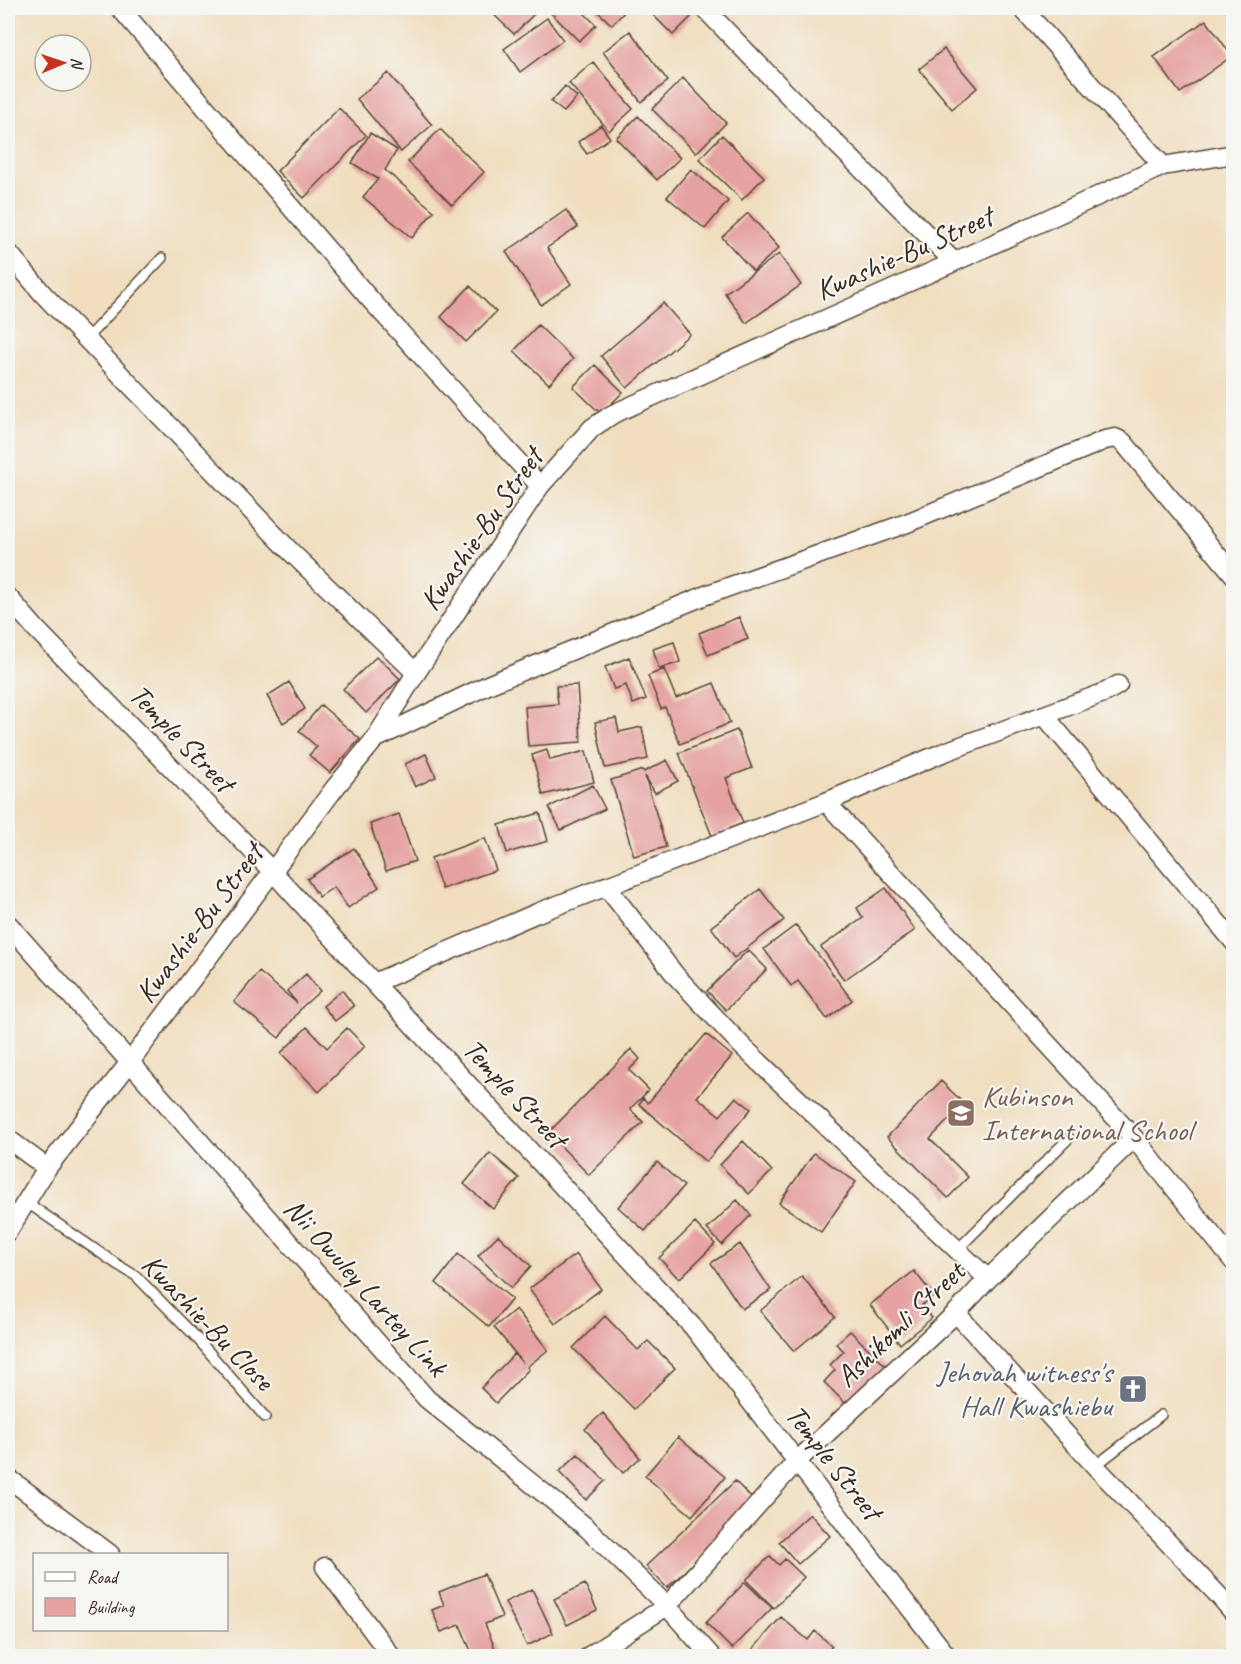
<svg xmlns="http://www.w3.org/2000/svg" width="1241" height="1664" font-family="Caveat,sans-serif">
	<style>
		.building { fill: #e5a2a0 }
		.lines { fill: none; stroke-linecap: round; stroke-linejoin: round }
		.service-casing { stroke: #564536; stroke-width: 12 }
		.minor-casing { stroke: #564536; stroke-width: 21 }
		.service { stroke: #fff; stroke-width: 9 }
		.minor { stroke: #fff; stroke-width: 18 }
		.labels { text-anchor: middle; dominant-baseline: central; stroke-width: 4.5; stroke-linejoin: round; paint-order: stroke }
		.street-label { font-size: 30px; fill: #3b2a1e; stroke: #f6f6f2 }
		.education-label { font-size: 30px; fill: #785e54; stroke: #f6f6f2; text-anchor: start }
		.worship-label { font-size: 30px; fill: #5b616d; stroke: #f6f6f2; text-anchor: end }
	</style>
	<rect width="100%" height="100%" fill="#f6f6f2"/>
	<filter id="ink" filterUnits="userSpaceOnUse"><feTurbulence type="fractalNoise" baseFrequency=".0167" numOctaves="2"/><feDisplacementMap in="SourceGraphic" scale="12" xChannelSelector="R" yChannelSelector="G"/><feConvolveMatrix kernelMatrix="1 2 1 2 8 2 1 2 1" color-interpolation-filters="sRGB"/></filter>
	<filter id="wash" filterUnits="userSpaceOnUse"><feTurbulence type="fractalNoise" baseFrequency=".008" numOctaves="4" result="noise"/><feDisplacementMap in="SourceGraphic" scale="24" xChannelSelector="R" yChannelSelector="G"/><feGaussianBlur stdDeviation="1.35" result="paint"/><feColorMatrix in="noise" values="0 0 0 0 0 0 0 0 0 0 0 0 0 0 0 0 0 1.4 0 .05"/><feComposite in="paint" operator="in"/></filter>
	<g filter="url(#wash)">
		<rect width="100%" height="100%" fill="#f0debf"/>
		<g id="blocks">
			<!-- building -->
			<path class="building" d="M487,8h45l4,4 -22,22z
				M555,8h24l17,17 -17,16 -29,-29z
				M594,8h34l-16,17z
				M657,8h26l9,8 -19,19 -22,-22z
				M547,18l16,22 -43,32 -16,-23z
				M1206,20l26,36 -52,37 -26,-36z
				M630,31l38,50 -27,21 -38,-50z
				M944,49l33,39 -25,21 -33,-40z
				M593,62l40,47 -24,22 -40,-48z
				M388,73l44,52 -31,27 -44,-53z
				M683,78l43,45 -30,30 -44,-44z
				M565,86l12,11 -13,15 -13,-10z
				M339,108l27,27 -62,63 -27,-27z
				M638,116l42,42 -23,22 -41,-42z
				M601,125l9,13 -23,16 -9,-12z
				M440,129l44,43 -32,33 -44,-43z
				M370,133l27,17 -12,20 49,41 -22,27 -49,-41 15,-18 -26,-16z
				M722,135l42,42 -22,23 -43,-41z
				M691,169l37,32 -23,28 -38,-32z
				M566,210l12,17 -31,21 24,36 -30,21 -35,-53z
				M748,213l31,35 -26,23 -31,-34z
				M779,254l22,31 -55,38 -21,-30z
				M470,286l26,26 -30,30 -25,-25z
				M663,303l27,31 -63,54 -26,-32z
				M538,325l35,34 -24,25 -35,-33z
				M595,365l28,27 -22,22 -28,-27z
				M739,617l9,22 -40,16 -9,-22z
				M674,642l6,20 -21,7 -6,-20z
				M377,656l23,23 -34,34 -23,-24z
				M629,657l17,42 -13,5 -7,-19 -12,4 -9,-22z
				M664,669l12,29 38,-15 16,40 -50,21 -15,-37 -4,2 -13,-33z
				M289,682l16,27 -22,14 -16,-27z
				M577,685l4,57 -53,4 -3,-39 33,-3 -2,-18z
				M321,705l39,34 -30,34 -21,-18 8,-8 -18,-16z
				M616,718l3,14 23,-5 6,32 -43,9 -10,-46z
				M737,730l15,38 -26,10 17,45 -31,13 -33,-83z
				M547,750l3,10 36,-9 8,31 -51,13 -11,-40z
				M426,754l10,23 -21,10 -10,-23z
				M667,760l11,21 -23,12 -10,-17 21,71 -32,9 -23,-76 32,-10 1,2z
				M593,785l12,24 -44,21 -12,-23z
				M540,813l8,28 -41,12 -8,-28z
				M399,814l16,47 -29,10 -16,-47z
				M485,838l11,32 -54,19 -11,-31z
				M354,848l25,39 -31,21 -14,-21 -15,10 -12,-18z
				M886,888l29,42 -71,50 -23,-33 42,-29 -6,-10z
				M760,889l24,31 -50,38 -23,-31z
				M796,925l56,75 -25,19 -29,-38 -7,5 -27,-37z
				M748,950l19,19 -41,41 -19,-19z
				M259,972l38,31 -10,-12 19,-17 14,17 -18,16 -23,31 -45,-36z
				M342,990l12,16 -19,15 -12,-15z
				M307,1027l20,21 20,-20 18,18 -46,46 -38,-39z
				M706,1034l26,22 -35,41 23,19 16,-19 15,12 -45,53 -67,-58 4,-6 5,5z
				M631,1049l9,10 -11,11 20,20 -19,19 13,13 -54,53 -41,-42z
				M941,1081l23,23 -34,35 38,38 -20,21 -61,-61z
				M743,1141l29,30 -23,23 -29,-29z
				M490,1153l29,25 -26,31 -29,-25z
				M814,1153l42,29 -35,50 -42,-29z
				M657,1162l27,24 -39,45 -27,-24z
				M737,1200l14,15 -29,30 -15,-16z
				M695,1223l20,21 -36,35 -20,-21z
				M498,1235l33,31 -20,22 -33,-32z
				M740,1244l31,46 -29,19 -31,-46z
				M458,1254l54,45 -23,28 -53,-44z
				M576,1254l25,35 -46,35 -26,-35z
				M914,1271l20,25 -12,9 10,13 -32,26 -30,-39z
				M802,1276l33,41 -41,34 -34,-40z
				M516,1309l32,41 -21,17 2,2 -33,34 -15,-15 33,-34 9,9 -29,-36z
				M605,1316l33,34 10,-9 27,27 -41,41 -61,-61z
				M850,1331l38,37 -38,40 -26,-26 11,-12 -5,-5 14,-14 -8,-7z
				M603,1413l37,45 -17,15 -38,-44z
				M678,1437l47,40 -33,39 -47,-40z
				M578,1454l27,27 -19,19 -27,-28z
				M735,1481l21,22 -89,85 -21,-22z
				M810,1514l20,22 -32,28 -19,-22z
				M770,1556l9,9 6,-6 19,18 -30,31 -28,-28z
				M484,1574l18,43 -17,7 13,32h-25l-13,-31 -19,7 -9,-22 12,-5 -5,-13z
				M745,1582l27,26 -40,41 -26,-26z
				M585,1584l12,26 -30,15 -13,-26z
				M532,1589l21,44 -26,13 -22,-44z
				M781,1617l27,23 7,-9 17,15 -9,10h-76z"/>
		</g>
	</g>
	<g filter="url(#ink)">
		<use href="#blocks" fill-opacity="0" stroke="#564536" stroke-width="1.5"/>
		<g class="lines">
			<!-- service casing -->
			<g class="service-casing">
				<path id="service" d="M86,339l76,-81
					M26,1202l92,63 18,11 59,60 70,81
					M957,1250l112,-112
					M1095,1466l66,-51"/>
			</g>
			<!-- minor casing -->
			<g class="minor-casing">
				<path id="minor" d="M120,8l248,289 172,189
					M704,8l86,89 164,165
					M1022,8l141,158
					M8,252l35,42 249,259 124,120
					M8,597l28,32 237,243 101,111 319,344 254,329
					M1044,715l190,227
					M375,739l115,-55 85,-35 131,-54 201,-72 198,-83 10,-2 8,4 111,133
					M826,802l308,336
					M606,886l70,90 66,70 246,233
					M8,924l419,475 160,129 80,78 44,50
					M374,983l163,-70 289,-111 116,-49 164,-61 12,-7
					M8,1139l39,29
					M8,1231l39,-63 83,-106 204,-273 41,-50 41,-66 124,-187 52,-58 21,-14 341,-152 209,-96 71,-12
					M956,1313l139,153 126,132 13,15
					M8,1478l102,76
					M325,1567l66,89
					M589,1656l78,-50 130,-145 159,-148 32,-34 146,-141 100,124"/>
			</g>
			<!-- service -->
			<use href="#service" class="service"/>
			<!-- minor -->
			<use href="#minor" class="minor"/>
		</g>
	</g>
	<!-- icons -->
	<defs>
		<g id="school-square" transform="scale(1.5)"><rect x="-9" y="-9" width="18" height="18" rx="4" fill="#8d6e63" stroke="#f6f6f2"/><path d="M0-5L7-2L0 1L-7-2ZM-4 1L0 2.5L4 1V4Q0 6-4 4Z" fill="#fff"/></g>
		<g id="church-square" transform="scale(1.5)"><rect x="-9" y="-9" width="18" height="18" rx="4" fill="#6b7280" stroke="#f6f6f2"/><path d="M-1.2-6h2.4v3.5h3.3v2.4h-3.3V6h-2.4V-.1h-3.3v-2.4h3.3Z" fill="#fff"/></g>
	</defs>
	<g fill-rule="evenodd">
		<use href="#school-square" x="961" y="1113"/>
		<use href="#church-square" x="1133" y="1389"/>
	</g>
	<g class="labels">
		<!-- street labels -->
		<g class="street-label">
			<text transform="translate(904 253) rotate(-24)">Kwashie-Bu Street</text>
			<text transform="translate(481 529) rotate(-55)">Kwashie-Bu Street</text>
			<text transform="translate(182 738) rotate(46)">Temple Street</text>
			<text transform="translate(199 923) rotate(-53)">Kwashie-Bu Street</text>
			<text transform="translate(515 1093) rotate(47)">Temple Street</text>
			<text transform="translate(366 1287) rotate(48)">Nii Owuley Lartey Link</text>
			<text transform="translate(208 1322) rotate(46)">Kwashie-Bu Close</text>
			<text transform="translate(900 1324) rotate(-44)">Ashikomli Street</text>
			<text transform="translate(834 1462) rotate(52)">Temple Street</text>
		</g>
		<!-- education labels -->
		<g class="education-label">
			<text x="982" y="1096">Kubinson<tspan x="982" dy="34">International School</tspan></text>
		</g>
		<!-- worship labels -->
		<g class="worship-label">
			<text x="1112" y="1372">Jehovah witness's<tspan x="1112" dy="34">Hall Kwashiebu</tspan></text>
		</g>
	</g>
	<!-- margin -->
	<rect width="1241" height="1664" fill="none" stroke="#f6f6f2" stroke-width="30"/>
	<!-- legend -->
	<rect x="33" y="1553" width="195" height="78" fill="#f6f6f2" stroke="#aba49d" stroke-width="1.5"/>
	<rect x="45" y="1572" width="30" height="9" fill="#ffffff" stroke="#aba49d" stroke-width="1.5"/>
	<text x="87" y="1583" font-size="18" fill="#3b2a1e">Road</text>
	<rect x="45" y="1598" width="30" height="18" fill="#e5a2a0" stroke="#aba49d" stroke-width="1.5"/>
	<text x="87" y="1613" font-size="18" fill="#3b2a1e">Building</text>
	<!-- north arrow -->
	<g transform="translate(63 63) rotate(88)"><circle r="28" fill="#f6f6f2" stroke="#aba49d" stroke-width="1.5"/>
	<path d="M0-4.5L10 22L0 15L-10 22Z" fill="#c8321e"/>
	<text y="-9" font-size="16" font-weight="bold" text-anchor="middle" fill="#3b2a1e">N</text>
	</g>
</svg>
